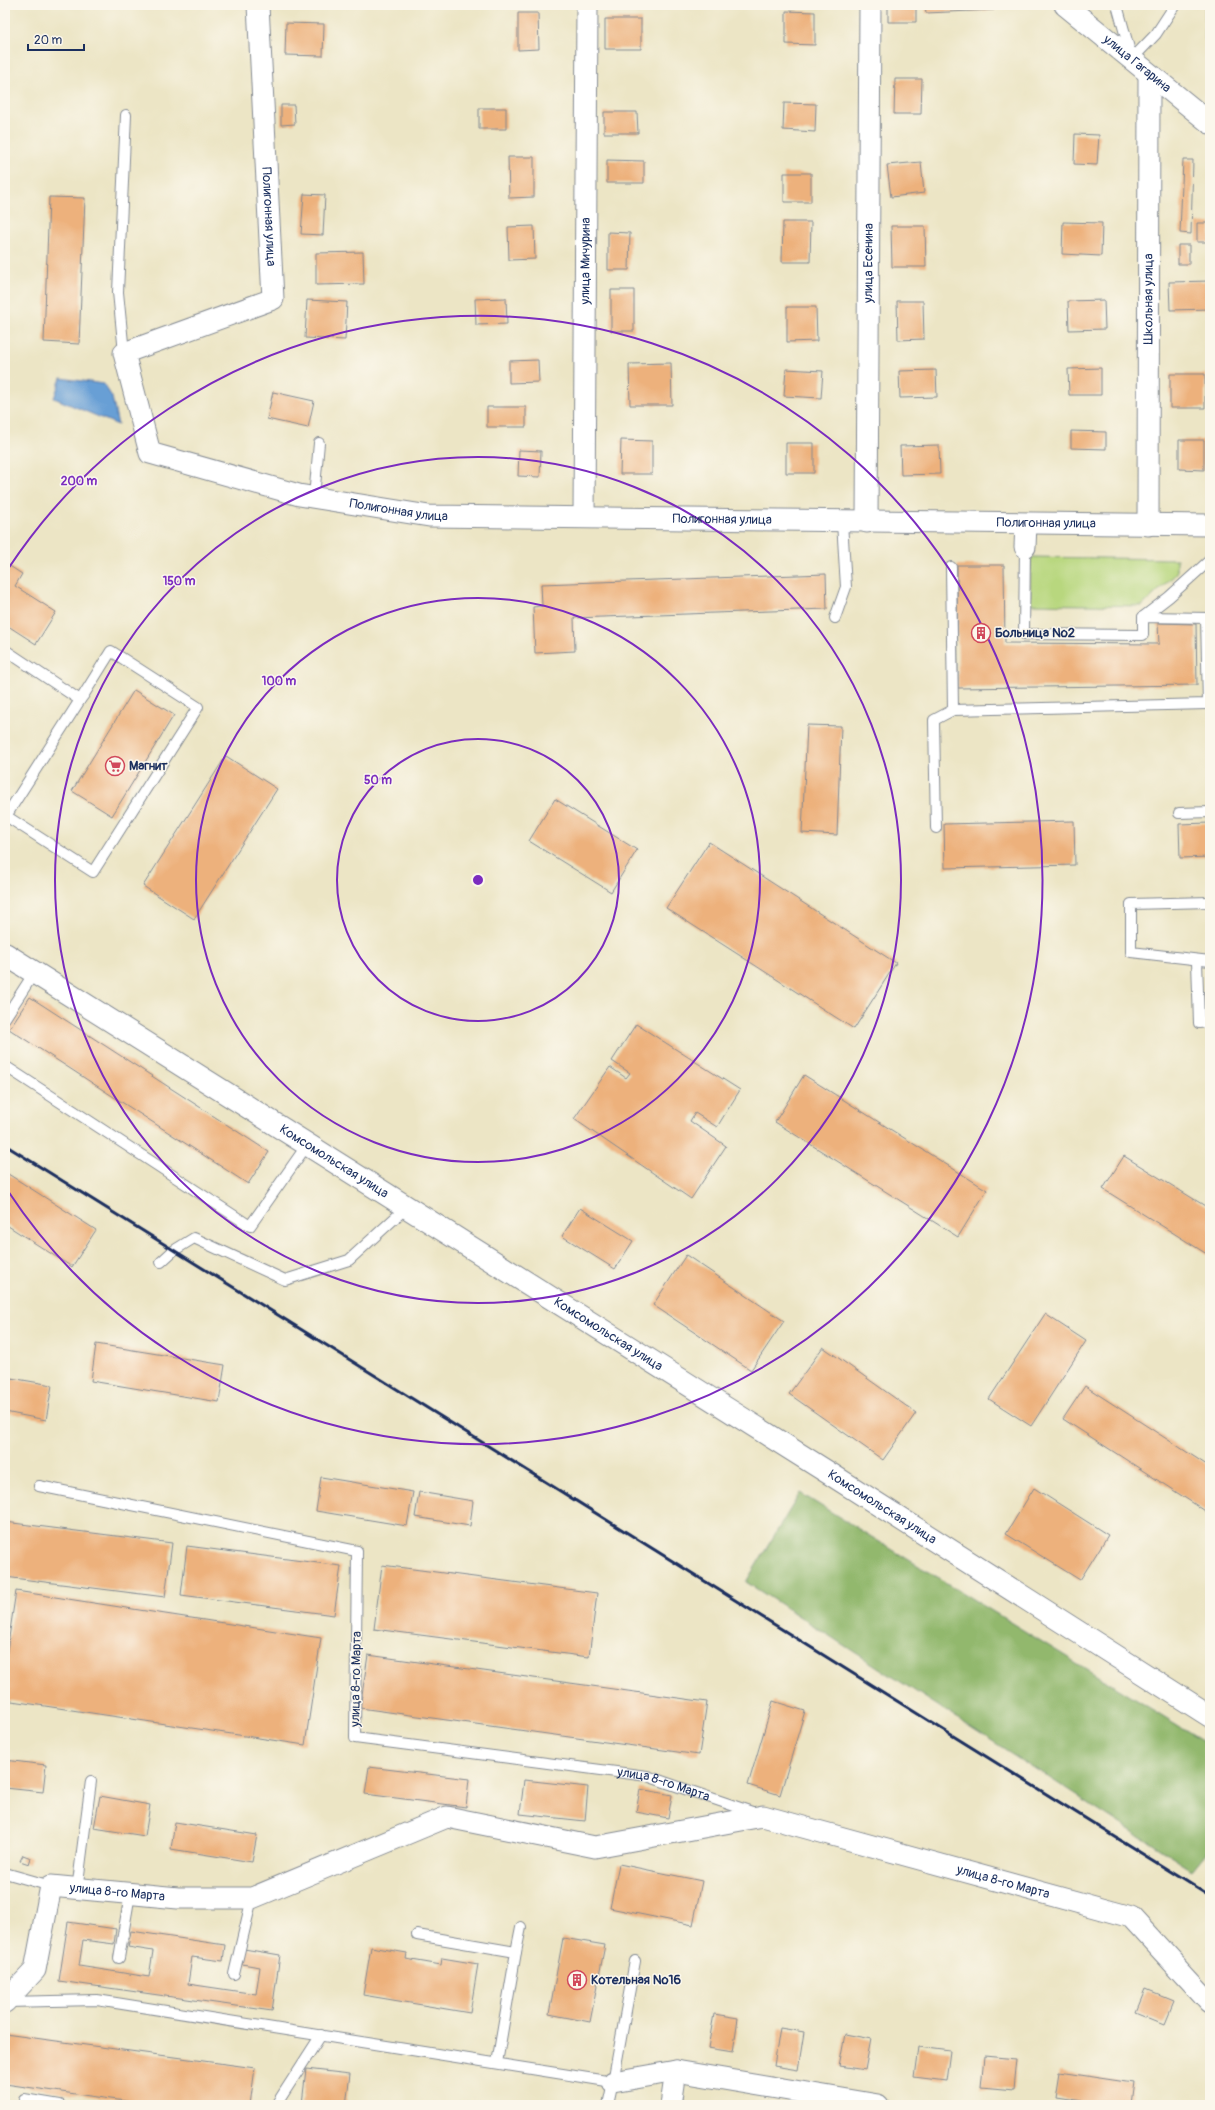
<svg xmlns="http://www.w3.org/2000/svg" width="1215" height="2110" font-family="Pangolin,sans-serif">
	<style>
		.green { fill: #b8d77e; stroke: #6a836e }
		.forest { fill: #92b86d; stroke: #567466 }
		.water { fill: #689fd5; stroke: #42679a }
		.building { fill: #edb17b }
		.lines { fill: none; stroke-linecap: round; stroke-linejoin: round }
		.lane-casing { stroke: #848a92; stroke-width: 12 }
		.street-casing { stroke: #848a92; stroke-width: 23 }
		.secondary-casing { stroke: #848a92; stroke-width: 24 }
		.lane { stroke: #fff; stroke-width: 10 }
		.street { stroke: #fff; stroke-width: 21 }
		.secondary { stroke: #fff; stroke-width: 22 }
		.rail { stroke: #1b2f5e; stroke-width: 3 }
		.ring { fill: none; stroke: #7b2cbf; stroke-width: 2 }
		.labels { text-anchor: middle; dominant-baseline: central; stroke-width: 3; stroke-linejoin: round; paint-order: stroke }
		.street-label { font-size: 13px; fill: #1b2f5e; stroke: #fbf7ec }
		.poi-label { font-size: 13px; font-weight: bold; fill: #1b2f5e; stroke: #fbf7ec; text-anchor: start }
		.centre { fill: #7b2cbf; stroke: #fbf7ec; stroke-width: 2 }
		.ring-label { font-size: 12px; text-anchor: middle; font-weight: bold; fill: #7b2cbf; stroke: #fbf7ec; stroke-width: 3; stroke-linejoin: round; paint-order: stroke }
	</style>
	<rect width="100%" height="100%" fill="#fbf7ec"/>
	<filter id="ink" filterUnits="userSpaceOnUse"><feTurbulence type="fractalNoise" baseFrequency=".025" numOctaves="2"/><feDisplacementMap in="SourceGraphic" scale="8" xChannelSelector="R" yChannelSelector="G"/><feConvolveMatrix kernelMatrix="1 2 1 2 8 2 1 2 1" color-interpolation-filters="sRGB"/></filter>
	<filter id="wash" filterUnits="userSpaceOnUse"><feTurbulence type="fractalNoise" baseFrequency=".012" numOctaves="4" result="noise"/><feDisplacementMap in="SourceGraphic" scale="16" xChannelSelector="R" yChannelSelector="G"/><feGaussianBlur stdDeviation="0.9" result="paint"/><feColorMatrix in="noise" values="0 0 0 0 0 0 0 0 0 0 0 0 0 0 0 0 0 1.4 0 .05"/><feComposite in="paint" operator="in"/></filter>
	<g filter="url(#wash)">
		<rect width="100%" height="100%" fill="#ece5c5"/>
		<!-- green -->
		<path class="green" d="M1205,5h5v35h-5z
			M1031,557l146,2v14l-35,33 -112,-2z"/>
		<!-- forest -->
		<path class="forest" d="M800,1493l410,252v103l-18,22 -446,-288z"/>
		<!-- water -->
		<path class="water" d="M61,378l43,6 8,13 6,28 -64,-27z"/>
		<g id="blocks">
			<!-- building -->
			<path class="building" d="M888,5h28v17h-28z
				M925,5h69v5l-68,3z
				M786,11l29,1v33l-29,-1z
				M518,13h20l1,36 -21,1z
				M605,19h36v30h-36z
				M286,23l38,1 -1,32 -38,-1z
				M895,79h27l-1,35h-27z
				M784,103l32,1 -1,28 -32,-2z
				M281,105h13l1,19 -14,1z
				M479,108h27v21h-27z
				M604,112h33l1,21h-34z
				M1075,134l24,1 -2,30 -23,-1z
				M508,157h26v40l-25,1z
				M607,160l37,1v22h-37z
				M1183,160h10l-2,74 -11,-1z
				M921,162l3,31 -33,4 -4,-32z
				M784,173h27v29h-27z
				M304,194l21,1 -2,40 -22,-1z
				M49,197l36,1 -6,146 -35,-2z
				M783,222h28l-1,40h-28z
				M1063,222l39,1 -1,33 -39,-2z
				M1197,223h13v19h-13z
				M534,226l1,33 -26,1 -1,-33z
				M891,226h34l1,41h-34z
				M608,232l22,1 -1,37h-21z
				M1178,245h11v19h-11z
				M363,252l1,32 -48,1v-32z
				M1210,281v28l-40,1 -1,-28z
				M611,290h23v41h-23z
				M506,298l1,26 -31,1 -1,-26z
				M307,300l40,2 -2,38 -40,-2z
				M1104,300l1,29 -36,1 -1,-29z
				M897,301h26l1,38 -26,1z
				M787,307h29l1,34 -30,1z
				M538,360l1,22 -30,1v-22z
				M671,363l1,42h-42l-1,-41z
				M1101,368v27h-32l-1,-26z
				M786,369l37,2 -2,27 -37,-2z
				M936,370l1,27 -37,1 -1,-27z
				M1170,374h35v34h-35z
				M273,392l41,9 -6,27 -41,-9z
				M487,407h39v20h-39z
				M1071,431l35,1v17l-35,-1z
				M621,440l31,1v33h-32z
				M1179,440h25v30l-25,-1z
				M786,443h28v30h-28z
				M939,445l1,29 -39,1 -1,-29z
				M519,450l22,1 -1,26 -22,-1z
				M5,563l17,11 -7,12 41,26 -20,32 -31,-20z
				M957,565h47l1,78 154,1 -1,-21 38,1 1,61 -239,3z
				M826,574l1,35 -253,9 1,33 -40,2 -2,-46 9,-1 -1,-22z
				M134,690l40,25 -62,101 -40,-25z
				M807,725l34,1 -4,109 -35,-2z
				M226,756l51,33 -83,130 -51,-33z
				M555,799l82,51 -26,42 -82,-51z
				M1074,821l1,44 -130,3 -1,-44z
				M1210,823v34l-30,1 -1,-34z
				M709,842l187,121 -42,66 -188,-121z
				M1207,974h3v32h-1z
				M30,997l239,155 -21,32 -239,-155z
				M636,1024l104,66 -23,37 -22,-14 -5,8 36,25 -35,53 -117,-80 36,-52 16,11 4,-5 -18,-12z
				M804,1075l183,115 -29,47 -183,-115z
				M1124,1156l86,53v47l-107,-67z
				M5,1172l91,58 -24,37 -67,-43z
				M580,1208l53,33 -18,28 -53,-33z
				M686,1255l98,66 -33,49 -98,-65z
				M1045,1314l41,27 -55,85 -42,-27z
				M96,1344l129,21 -6,37 -128,-21z
				M823,1347l93,66 -33,47 -94,-66z
				M5,1377l47,8 -6,35 -41,-8z
				M1085,1386l125,81v47l-147,-95z
				M321,1477l92,15 -6,34 -91,-15z
				M1034,1488l74,47 -28,45 -74,-46z
				M419,1492l54,9 -3,25 -55,-9z
				M5,1522l167,21 -7,54 -160,-20z
				M187,1546l154,20 -7,49 -153,-20z
				M382,1565l215,28 -8,64 -215,-28z
				M16,1591l305,47 -16,107 -300,-45v-36z
				M368,1655l339,47 -8,53 -339,-47z
				M773,1701l32,10 -25,84 -32,-10z
				M5,1760l41,5 -3,27 -38,-4z
				M369,1767l100,12 -3,28 -101,-13z
				M524,1780l64,7 -3,34 -65,-7z
				M640,1789l32,6 -4,23 -32,-6z
				M100,1796l50,9 -5,31 -51,-8z
				M175,1822l82,13 -5,27 -81,-13z
				M23,1855l8,3 -2,6 -9,-3z
				M619,1864l83,17 -9,44 -83,-17z
				M68,1922l48,7 -2,15 -31,-4 -4,26 70,11 4,-26 -25,-4 3,-16 94,14 -2,16 -31,-4 -4,27 68,10 4,-27 -18,-3 2,-15 36,6 -8,56 -213,-30z
				M563,1938l42,7 -15,77 -41,-8z
				M371,1947l36,6 -1,6 35,6 1,-7 36,6 -8,49 -107,-18z
				M1146,1990l27,11 -9,22 -27,-11z
				M714,2014l24,4 -5,34 -25,-4z
				M780,2028l24,4 -6,38 -24,-4z
				M5,2034l250,34 -5,37h-97l-148,-21z
				M845,2034l26,5 -6,31 -26,-4z
				M918,2047l32,4 -4,30 -32,-4z
				M984,2056l33,3 -3,31 -33,-3z
				M306,2069l44,5 -4,31 -44,-1z
				M1059,2072l74,11 -3,22h-22l-53,-8z"/>
		</g>
	</g>
	<g filter="url(#ink)">
		<use href="#blocks" fill-opacity="0" stroke="#848a92" stroke-width="1"/>
		<g class="lines">
			<!-- lane casing -->
			<g class="lane-casing">
				<g id="lane">
					<path d="M1117,5l15,54 24,-25 19,-29"/>
					<path d="M124,353l-6,-61 8,-177"/>
					<path d="M314,497l5,-54"/>
					<path d="M1025,547l-1,87 119,1v-18l67,1"/>
					<path d="M951,567l2,143"/>
					<path d="M1143,617l26,-20 41,-37"/>
					<path d="M835,618l11,-31 -4,-65"/>
					<path d="M5,650l75,50"/>
					<path d="M1179,813l31,-1"/>
					<path d="M5,817l1,-1 74,-116 3,-4 28,-45 87,56 -105,165 -87,-56"/>
					<path d="M936,828l-2,-108 19,-10 255,-6 -2,-86"/>
					<path d="M1210,902l-79,2v48l79,9"/>
					<path d="M1197,961l2,62 11,-1"/>
					<path d="M5,1018l29,-45"/>
					<path d="M5,1066l245,160 57,-81"/>
					<path d="M161,1262l12,-11 21,-13 91,42 64,-20 58,-53"/>
					<path id="s1" d="M39,1486l318,65 -2,187 292,38 108,37"/>
					<path d="M5,1873l46,13"/>
					<path d="M77,1890l14,-109"/>
					<path d="M417,1935l99,17 -19,111"/>
					<path d="M516,1952l5,-25"/>
					<path d="M119,1958l11,-64"/>
					<path d="M234,1974l18,-76"/>
					<path d="M7,2002l90,-2 516,82 -5,23"/>
					<path d="M613,2082l22,-121"/>
					<path d="M24,2099l36,6"/>
					<path d="M276,2105l45,-70"/>
				</g>
			</g>
			<!-- street casing -->
			<g class="street-casing">
				<g id="street">
					<path id="s2" d="M258,5l15,294 -149,54 26,100 149,42 130,21 781,9"/>
					<path id="s3" d="M1065,5l145,118"/>
					<path id="s4" d="M584,517l3,-512"/>
					<path id="s5" d="M867,522l3,-517"/>
					<path id="s6" d="M1148,525l1,-451"/>
					<path d="M1025,547l1,-23"/>
					<path id="s7" d="M5,2002l30,-32 16,-84 127,12h74l195,-81 148,30 168,-31 368,101 79,86"/>
					<path d="M613,2082l63,-11 202,34"/>
					<path d="M671,2105l5,-34"/>
				</g>
			</g>
			<!-- secondary casing -->
			<g class="secondary-casing">
				<g id="secondary">
					<path id="s8" d="M5,954l827,521 378,241"/>
				</g>
			</g>
			<!-- lane -->
			<use href="#lane" class="lane"/>
			<!-- street -->
			<use href="#street" class="street"/>
			<!-- secondary -->
			<use href="#secondary" class="secondary"/>
			<!-- rail -->
			<path class="rail" d="M5,1145l1205,751"/>
		</g>
	</g>
	<!-- distance rings -->
	<g class="ring">
		<circle cx="478" cy="880" r="141"/>
		<circle cx="478" cy="880" r="282"/>
		<circle cx="478" cy="880" r="423"/>
		<path d="M8 569A564 564 0 1 1 8 1191"/>
	</g>
	<!-- icons -->
	<defs>
		<g id="building-ring" transform="scale(1)"><circle r="9.5" fill="#fbf7ec" stroke="#d1495b" stroke-width="1.5"/><path d="M-4-6H4V6H1V3H-1V6H-4ZM-2.5-4.3h1.7v1.8h-1.7ZM.8-4.3h1.7v1.8H.8ZM-2.5-1h1.7V.8h-1.7ZM.8-1h1.7V.8H.8Z" fill="#d1495b"/></g>
		<g id="supermarket-ring" transform="scale(1)"><circle r="9.5" fill="#fbf7ec" stroke="#d1495b" stroke-width="1.5"/><path d="M-6-5.5h2.5l.6 2H6L4.5 2H-2.5L-4.4-4H-6ZM-1.5 3.2a1.3 1.3 0 1 0 .1 0ZM3 3.2a1.3 1.3 0 1 0 .1 0Z" fill="#d1495b"/></g>
	</defs>
	<g fill-rule="evenodd">
		<use href="#building-ring" x="981" y="633"/>
		<use href="#supermarket-ring" x="115" y="766"/>
		<use href="#building-ring" x="577" y="1980"/>
	</g>
	<g class="labels">
		<!-- street labels -->
		<g class="street-label">
			<text stroke="none"><textPath href="#s3" startOffset="93">улица Гагарина</textPath></text>
			<text stroke="none"><textPath href="#s2" startOffset="212">Полигонная улица</textPath></text>
			<text stroke="none"><textPath href="#s4" startOffset="256">улица Мичурина</textPath></text>
			<text stroke="none"><textPath href="#s5" startOffset="259">улица Есенина</textPath></text>
			<text stroke="none"><textPath href="#s6" startOffset="226">Школьная улица</textPath></text>
			<text stroke="none"><textPath href="#s2" startOffset="812">Полигонная улица</textPath></text>
			<text stroke="none"><textPath href="#s2" startOffset="1136">Полигонная улица</textPath></text>
			<text stroke="none"><textPath href="#s2" startOffset="1460">Полигонная улица</textPath></text>
			<text stroke="none"><textPath href="#s8" startOffset="389">Комсомольская улица</textPath></text>
			<text stroke="none"><textPath href="#s8" startOffset="713">Комсомольская улица</textPath></text>
			<text stroke="none"><textPath href="#s8" startOffset="1037">Комсомольская улица</textPath></text>
			<text transform="translate(356 1679) rotate(-89)">улица 8-го Марта</text>
			<text stroke="none"><textPath href="#s1" startOffset="824">улица 8-го Марта</textPath></text>
			<text stroke="none"><textPath href="#s7" startOffset="1113">улица 8-го Марта</textPath></text>
			<text stroke="none"><textPath href="#s7" startOffset="196">улица 8-го Марта</textPath></text>
		</g>
		<!-- poi labels -->
		<g class="poi-label">
			<text x="995" y="633">Больница №2</text>
			<text x="129" y="766">Магнит</text>
			<text x="591" y="1980">Котельная №16</text>
		</g>
	</g>
	<circle cx="478" cy="880" r="6" class="centre"/>
	<g class="ring-label">
		<text x="79" y="485">200 m</text>
		<text x="179" y="585">150 m</text>
		<text x="279" y="685">100 m</text>
		<text x="378" y="784">50 m</text>
	</g>
	<!-- margin -->
	<rect width="1215" height="2110" fill="none" stroke="#fbf7ec" stroke-width="20"/>
	<!-- scale -->
	<path d="M28 44v6h56v-6" fill="none" stroke="#1b2f5e" stroke-width="2"/>
	<text x="34" y="44" font-size="12" fill="#1b2f5e" stroke="#fbf7ec" stroke-width="3" paint-order="stroke">20 m</text>
</svg>
